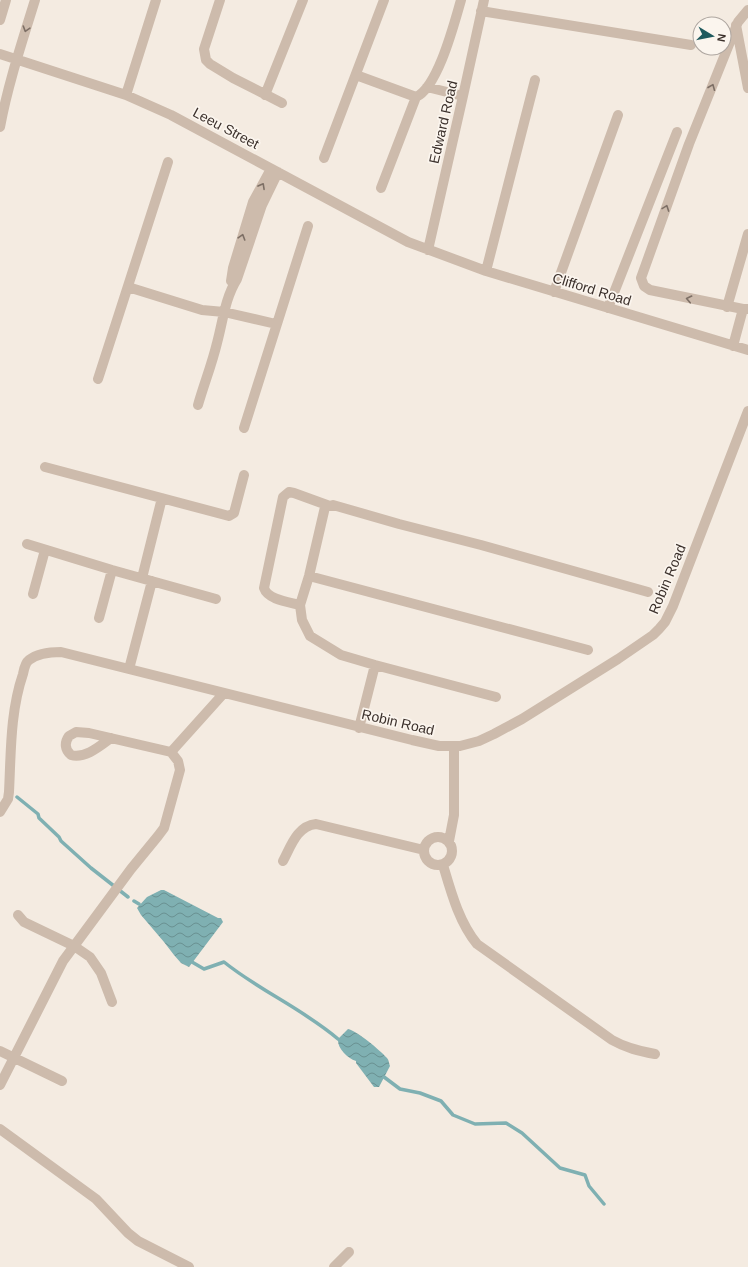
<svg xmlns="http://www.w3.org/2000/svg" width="748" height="1267" font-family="Helvetica,sans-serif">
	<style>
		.water { fill: url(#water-waves) }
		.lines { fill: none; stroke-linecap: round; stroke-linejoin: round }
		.stream { stroke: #7fb0b2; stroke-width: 3.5 }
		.minor { stroke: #cdbbac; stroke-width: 10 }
		.oneway { stroke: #7d6f65 }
		.labels { text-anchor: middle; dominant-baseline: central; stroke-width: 3.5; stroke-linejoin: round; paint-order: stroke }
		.street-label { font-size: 14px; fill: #3b302b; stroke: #fbf5ee }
	</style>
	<defs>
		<pattern id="water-waves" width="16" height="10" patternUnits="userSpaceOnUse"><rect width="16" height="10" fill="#7fb0b2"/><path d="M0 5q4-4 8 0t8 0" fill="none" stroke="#699091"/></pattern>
	</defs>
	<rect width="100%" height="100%" fill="#f4ebe1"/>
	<!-- water -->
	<path class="water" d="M161,890h3l54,28h3l2,4 -34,45 -8,-4 -7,-8 -10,-13 -23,-27 -4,-7 10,-11z
		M348,1029c9,2 32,21 39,29 2,2 2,6 3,8l-11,21h-5l-18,-24v-2c-9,-3 -19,-13 -18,-22z"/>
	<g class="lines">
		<!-- stream -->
		<path class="stream" d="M17,797l21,17 1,4 20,19 2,4 30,27 37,29
			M134,901l5,3
			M192,962l12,7 20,-7c36,29 79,47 114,77
			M384,1077l16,12 20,4 21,8 12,14 22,9 31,-1 16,10 38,35 25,7 4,11 15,18"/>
		<!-- minor -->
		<path class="minor" d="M220,0l-16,49 2,11 4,4 23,14 49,25
			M481,11l210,34
			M0,20l6,-20
			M736,25l12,63
			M0,54l126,41 45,20 237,127 78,29 262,79
			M356,75l60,22
			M427,87l36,9
			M126,95l30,-95
			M265,95l38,-95
			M0,127c8,-43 22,-85 35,-127
			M324,158l60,-158
			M381,188l35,-91c22,-10 38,-73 45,-97
			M428,250l35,-154 21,-96
			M486,271l49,-191
			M231,281l2,-13 20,-66 18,-33
			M128,287l74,23 22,2 52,12
			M554,292l64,-177
			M727,307l21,-73
			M608,308l69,-176
			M743,309l-93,-19 -6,-4 -3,-8 48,-134 49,-122 10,-12
			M733,346l10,-37h5
			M98,379l70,-217
			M198,405c6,-21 14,-41 19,-62 6,-22 8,-45 20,-64l25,-74 16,-33
			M244,428l64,-202
			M45,467l184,49 5,-3 10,-38
			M27,544l85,26 104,29
			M309,576l279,74
			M142,578l20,-80
			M33,594l12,-44
			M300,605c-11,-3 -32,-5 -36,-17l19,-91 6,-5 5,1 33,12
			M99,618l13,-48
			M129,669l23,-88
			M496,697l-121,-32 -34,-10 -31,-19 -8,-16 -2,-15 9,-29 16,-69 8,-2 66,19 82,21 167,47
			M359,728l16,-63
			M171,752l53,-59
			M0,812l8,-13 1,-7c2,-39 1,-80 14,-118 1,-5 2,-11 6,-14 9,-7 21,-8 32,-8l351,88 27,6h21l19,-5 15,-7 28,-15 96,-60 35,-24 6,-6 6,-7 8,-16 75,-195
			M424 851a14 14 0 1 1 28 0a14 14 0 1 1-28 0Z
			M449,841l5,-26v-69
			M283,861c8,-15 14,-35 33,-37l108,26
			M443,865c8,27 16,57 34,79l135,96c14,8 27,11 43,14
			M18,915l6,7 50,24 16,11 11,16 11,29
			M0,1051l62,30
			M0,1085l63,-124 68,-92 27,-33 6,-8 16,-58 -2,-9 -7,-9 -82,-19 -13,-1 -7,4c-5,7 -4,14 2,19 14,4 29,-9 40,-17
			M0,1129l96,70 32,34 10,8 51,26
			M334,1267l15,-15"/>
	</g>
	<!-- one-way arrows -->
	<defs><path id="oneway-chevron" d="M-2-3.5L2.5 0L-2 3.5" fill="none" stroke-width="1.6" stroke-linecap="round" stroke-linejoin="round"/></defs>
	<g class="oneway">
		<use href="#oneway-chevron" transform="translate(26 29) rotate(107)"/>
		<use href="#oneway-chevron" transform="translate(712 87) rotate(-68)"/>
		<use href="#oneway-chevron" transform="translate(262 186) rotate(-61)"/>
		<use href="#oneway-chevron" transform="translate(666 208) rotate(-70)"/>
		<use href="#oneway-chevron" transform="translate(242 237) rotate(-73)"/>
		<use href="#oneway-chevron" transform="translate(689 299) rotate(-168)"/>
	</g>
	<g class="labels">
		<!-- street labels -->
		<g class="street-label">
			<text transform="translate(443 122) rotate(-77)">Edward Road</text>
			<text transform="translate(226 128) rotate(28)">Leeu Street</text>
			<text transform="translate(592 289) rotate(17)">Clifford Road</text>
			<text transform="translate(667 579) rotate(-67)">Robin Road</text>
			<text transform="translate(398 722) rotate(13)">Robin Road</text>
		</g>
	</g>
	<!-- north arrow -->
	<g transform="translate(712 36) rotate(100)"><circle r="19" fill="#fbf5ee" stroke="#aea6a0"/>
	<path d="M0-3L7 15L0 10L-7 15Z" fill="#1f5a5e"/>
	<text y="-6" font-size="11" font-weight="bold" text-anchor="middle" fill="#3b302b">N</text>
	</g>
</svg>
